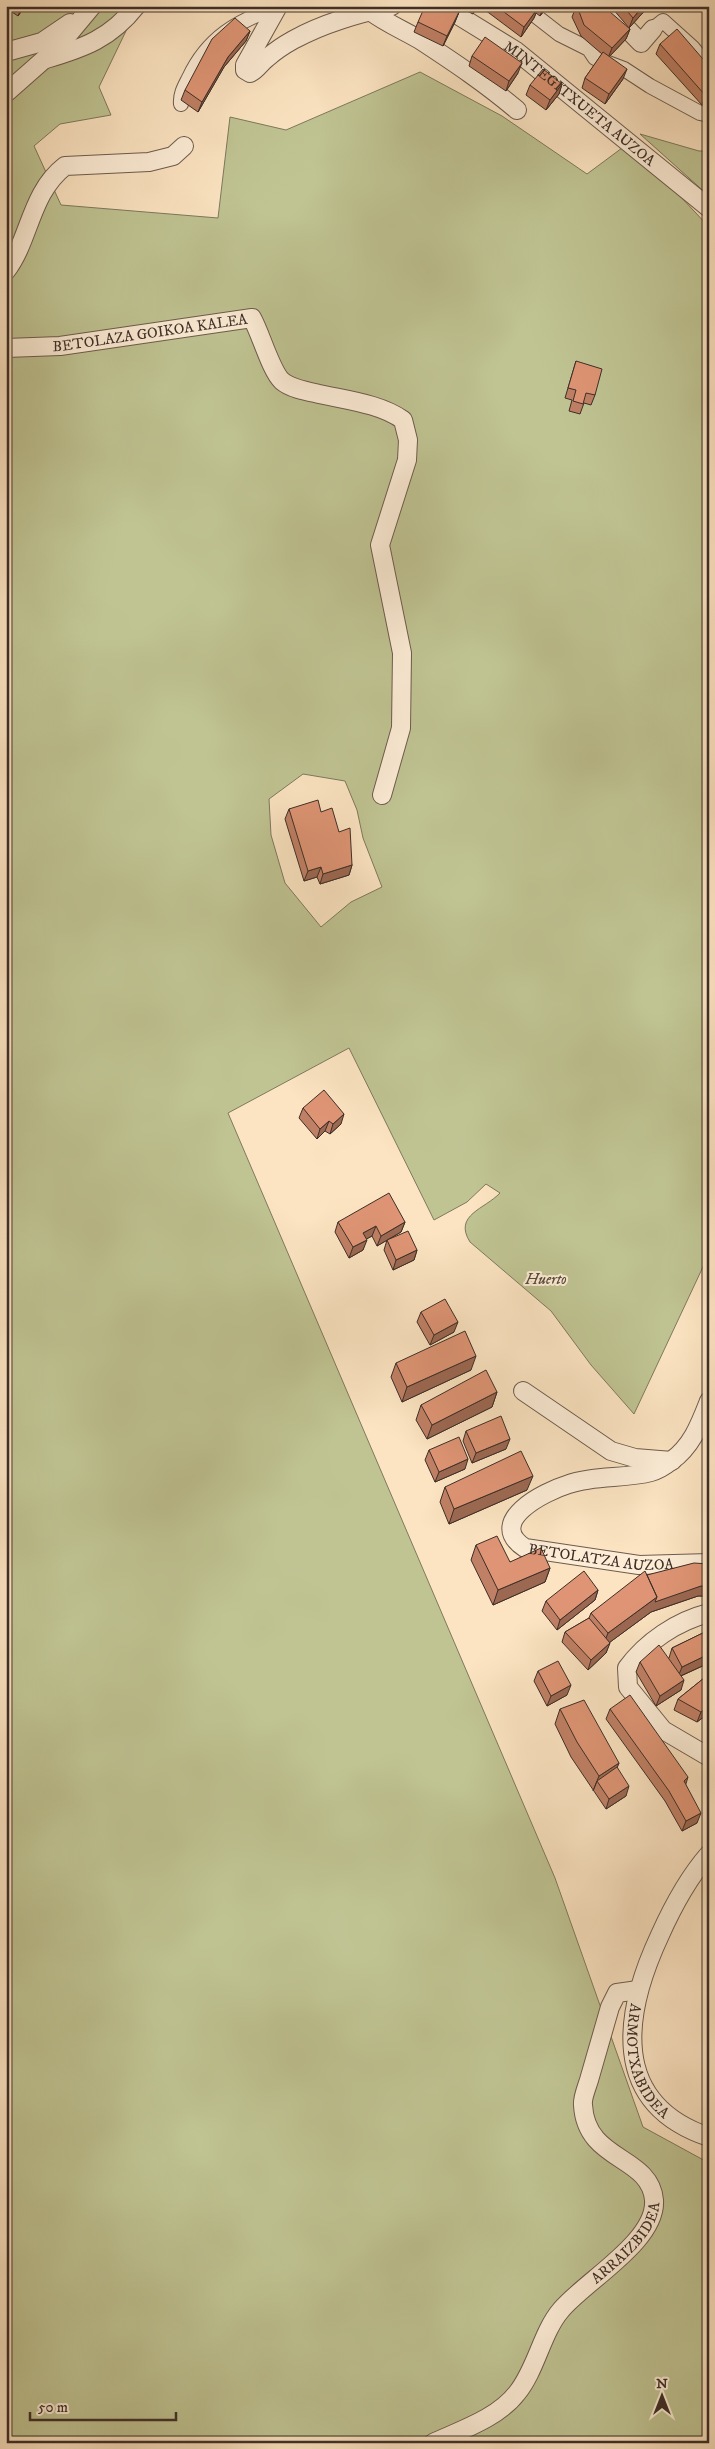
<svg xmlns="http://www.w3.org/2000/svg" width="715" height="2449" font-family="'IM FELL DW Pica',serif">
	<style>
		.green { fill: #c0c493; stroke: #7e795e; fill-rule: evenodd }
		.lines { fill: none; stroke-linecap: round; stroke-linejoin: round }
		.pedestrian-casing { stroke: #6d5c4e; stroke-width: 16 }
		.minor-casing { stroke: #6d5c4e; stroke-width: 20 }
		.pedestrian { stroke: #fdedd7; stroke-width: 14 }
		.minor { stroke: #fdedd7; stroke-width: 18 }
		.wall { fill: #c08065; stroke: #3d2e28 }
		.shaded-wall { fill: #9c6852; stroke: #3d2e28 }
		.building { fill: #df9575; stroke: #3d2e28 }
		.labels { text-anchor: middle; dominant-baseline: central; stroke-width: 4; stroke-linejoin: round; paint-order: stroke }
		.street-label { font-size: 15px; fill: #3d2e28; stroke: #fdedd7 }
		.park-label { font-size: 15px; font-style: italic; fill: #574c3d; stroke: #fdedd7 }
	</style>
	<rect width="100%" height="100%" fill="#fce4c2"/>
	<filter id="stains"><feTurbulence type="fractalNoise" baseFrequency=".004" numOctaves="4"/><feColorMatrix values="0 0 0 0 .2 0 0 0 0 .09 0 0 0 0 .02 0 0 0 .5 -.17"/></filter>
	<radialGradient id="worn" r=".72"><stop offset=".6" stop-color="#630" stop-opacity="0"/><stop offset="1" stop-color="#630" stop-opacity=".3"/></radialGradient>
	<!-- green -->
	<path class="green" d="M6,6h132l-39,81 12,28 -51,9 -26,22 27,59 157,13 12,-101 56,13 134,-58 82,44 85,58 35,-26 57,47 30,32v1027l-75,160 -43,-49 -40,-54 -81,-69c-17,-27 15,-33 30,-49l-14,-9 -19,18 -33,18 -85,-172 -121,65 327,765 88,249 66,36v280h-703zM303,774l42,7 12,29 6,28 19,49 -31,15 -30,25 -36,-44 -14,-48 -2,-36z
		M640,134l59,17h10v45z"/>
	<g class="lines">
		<!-- pedestrian casing -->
		<g class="pedestrian-casing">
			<path id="pedestrian" d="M523,6l36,28 30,15 6,9 29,11 26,17 50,27 9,2
				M653,29l10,-8 30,27 16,20
				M181,104c-1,-10 4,-18 8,-26 19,-41 48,-56 89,-72"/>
		</g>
		<!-- minor casing -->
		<g class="minor-casing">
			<g id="minor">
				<path d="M278,6l-33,59v5l5,3c8,-4 10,-10 17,-15 8,-7 17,-13 26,-18 31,-17 64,-26 99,-34"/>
				<path id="s1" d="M443,6l73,45 193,157"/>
				<path d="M605,6l36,37 12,-14"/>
				<path d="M370,11c16,12 33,19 50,29 35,23 65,43 97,70"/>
				<path d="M6,52l36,-10 28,-19"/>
				<path d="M46,59c38,-11 65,-21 90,-53"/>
				<path d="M6,93l51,-45 35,-42"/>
				<path d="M6,271c24,-31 24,-78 59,-105l84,-4 24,-6 11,-10"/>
				<path id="s2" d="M6,348l54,-2 192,-28c9,16 19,53 30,63 8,7 23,10 33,12 29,7 64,10 88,27l5,20 -1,20 -27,85 22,108 -1,75 -19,67"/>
				<path d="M523,1391l88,60 24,7 37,3"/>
				<path id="s3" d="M709,1401c-9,23 -17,45 -38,60 -5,4 -13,9 -20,11 -26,7 -56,3 -82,12 -26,8 -84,38 -44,64l114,17 70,-2"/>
				<path d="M709,1613c-32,8 -63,29 -82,55l1,19 35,43 46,27"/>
				<path id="s4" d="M709,1854c-21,24 -36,52 -49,81 -36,77 -52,168 49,202"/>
				<path id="s5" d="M433,2443c28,-13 65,-25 84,-50 19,-23 25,-61 44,-83 24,-29 96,-69 93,-110 -4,-45 -68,-38 -71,-95 -1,-7 4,-18 6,-25 7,-24 14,-49 21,-73l7,-14 21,-3"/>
			</g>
		</g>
		<!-- pedestrian -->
		<use href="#pedestrian" class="pedestrian"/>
		<!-- minor -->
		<use href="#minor" class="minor"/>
	</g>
	<!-- wall -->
	<path class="wall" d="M6,6h19l-7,10 -12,-8z
		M457,6h20l-4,8z
		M486,6h62l-8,10 -4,-3 -2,5 -13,19 -36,-27z
		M614,6h35l-20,22 -16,-19z
		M576,7l54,22 -4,10 -17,18 14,22 -18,25 -23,-16 3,-10 17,-24 -21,-18 -9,-19z
		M459,12l-4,10 -12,24 -29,-14 4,-10z
		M250,31l-4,10 -22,26 -26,45 -17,-12 4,-10z
		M660,44l49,22v33l-7,6 -46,-51z
		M472,56l46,17 -12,18 -37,-25z
		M562,84l-3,10 -13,16 -20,-15 4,-10z
		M576,361l19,34 -4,10 -7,-2 -4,11 -11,-3 3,-11 -7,-2z
		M289,809l32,3 18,20 13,33 -3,10 -29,9 -3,-7 -13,4 -19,-62z
		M303,1108l38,16 -11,10 -5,-3 -8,8 -18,-21z
		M338,1222h67l-4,10 -24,14 -5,-10 -6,3 -3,11 -14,8 -14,-26z
		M387,1240l30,10 -3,10 -21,10 -9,-20z
		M421,1312l33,20 -24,13 -13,-23z
		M396,1363l75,7 -69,32 -11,-25z
		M497,1392l-5,15 -65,32 -11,-19 5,-15z
		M466,1431l40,18 -34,14 -9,-22z
		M429,1450l36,19 -30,13 -10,-22z
		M445,1487l82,3 -78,34 -9,-22z
		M476,1545l34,17 40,6 -5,14 -52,23 -22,-45z
		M647,1575l62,21h-11l-47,16 -41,30 -4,11 -18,17 -26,-28 3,-10 24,-14 2,-5z
		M598,1590l-3,10 -38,30 -15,-19 4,-10z
		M709,1630v33l-28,13v14l-25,16 -20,-34 4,-10 29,-4 3,-10z
		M538,1671l29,24 -20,11 -13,-25z
		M709,1674v39l-12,9 -23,-12 4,-11z
		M560,1709l59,54 -2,4 9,29 -20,13 -35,-52 -16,-33z
		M610,1709l76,76 11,38 -15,8 -17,-30 -59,-82z"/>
	<!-- shaded-wall -->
	<path class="shaded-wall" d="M22,6h3l-7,10z
		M544,6h4l-8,10z
		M643,6h6l-20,22 4,-10z
		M538,8l-4,10 -13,19 3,-10z
		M459,12l-4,10 -12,24 4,-10z
		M630,29l-4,10 -18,19 4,-10z
		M250,31l-4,10 -22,26 -26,45 4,-10 26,-45z
		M522,63l-4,10 -12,18 3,-10z
		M627,69l-4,10 -18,25 4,-10z
		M562,84l-3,10 -13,16 4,-10z
		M709,92v7l-7,6 3,-10z
		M352,865l-3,10 -29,9 3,-10z
		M321,867l-4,10 -13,4 4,-10z
		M344,1114l-3,10 -11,10 3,-10z
		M329,1121l-4,10 -8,8 3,-10z
		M405,1222l-4,10 -24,14 4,-10z
		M376,1226l-4,10 -13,7 4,-10z
		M367,1240l-4,10 -14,8 4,-11z
		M417,1250l-3,10 -21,10 3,-10z
		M458,1322l-4,10 -24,13 4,-10z
		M476,1356l-5,14 -69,32 5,-15z
		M497,1392l-5,15 -65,32 5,-14z
		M510,1439l-4,10 -34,14 4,-10z
		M468,1459l-3,10 -30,13 4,-10z
		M533,1476l-6,14 -78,34 5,-15z
		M550,1568l-5,14 -52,23 5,-15z
		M701,1586h8v10h-11l-47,16 -49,36 6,-15 49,-36z
		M598,1590l-3,10 -38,30 3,-10z
		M610,1643l-4,10 -18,17 3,-10z
		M709,1654v9l-31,14 4,-10z
		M684,1680l-3,10 -25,16 4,-10z
		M571,1685l-4,10 -20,11 4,-10z
		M709,1706v7l-12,9 4,-10z
		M619,1763l-6,15 -16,3 -4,10 6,-15z
		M688,1777l-3,10 -1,-6z
		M629,1786l-3,10 -20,13 3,-10z
		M701,1813l-4,10 -15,8 4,-10z"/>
	<!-- building -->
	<path class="building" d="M425,6h21l13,6 -12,24 -29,-14z
		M496,6h39l3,2 -14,19z
		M577,6h26l27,23 -18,19 -28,-23z
		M623,6h20l-10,12z
		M235,18l15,13 -22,26 -26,45 -17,-12 27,-51z
		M677,29l32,37v26l-4,3 -45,-51z
		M485,37l37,26 -13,18 -37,-25z
		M603,52l24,17 -18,25 -24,-16z
		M543,69l19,15 -12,16 -20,-15z
		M576,361l26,8 -7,26 -9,-2 -3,11 -10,-3 3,-11 -8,-2z
		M318,800l3,12 11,-4 7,24 11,-4 2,37 -29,9 -2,-7 -13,4 -19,-62z
		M324,1090l20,24 -11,10 -4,-3 -9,8 -17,-21z
		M389,1193l16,29 -24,14 -5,-10 -13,7 4,7 -14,7 -15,-25z
		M408,1231l9,19 -21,10 -9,-20z
		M445,1299l13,23 -24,13 -13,-23z
		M465,1331l11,25 -69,31 -11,-24z
		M486,1370l11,22 -65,33 -11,-20z
		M501,1416l9,23 -34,14 -10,-22z
		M459,1437l9,22 -29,13 -10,-22z
		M521,1451l12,25 -79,33 -9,-22z
		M497,1536l13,26 31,-14 9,20 -52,22 -22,-45z
		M694,1563l15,1v22h-8l-46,16 2,-5 -10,-22z
		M584,1571l14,19 -38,30 -14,-19z
		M645,1571l12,26 -49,36 -17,-20z
		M589,1618l21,25 -19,17 -26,-28z
		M709,1630v24l-27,13 -10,-19z
		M659,1645l25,35 -24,16 -20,-34z
		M558,1661l13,24 -20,11 -13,-25z
		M709,1674v32l-8,6 -23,-13z
		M630,1695l58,82 -4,4 17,32 -15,8 -17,-30 -59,-82z
		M584,1700l35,63 -20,13 -22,-34 -17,-33z
		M617,1767l12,19 -20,13 -12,-18z"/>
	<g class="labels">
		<!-- street labels -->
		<g class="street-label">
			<text stroke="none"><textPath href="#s1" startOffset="168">MINTEGITXUETA AUZOA</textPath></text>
			<text stroke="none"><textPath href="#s2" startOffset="145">BETOLAZA GOIKOA KALEA</textPath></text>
			<text stroke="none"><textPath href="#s3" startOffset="356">BETOLATZA AUZOA</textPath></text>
			<text stroke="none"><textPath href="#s4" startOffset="229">ARMOTXABIDEA</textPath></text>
			<text stroke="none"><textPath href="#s5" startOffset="288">ARRAIZBIDEA</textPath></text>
		</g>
		<!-- park labels -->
		<g class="park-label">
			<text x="546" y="1279">Huerto</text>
		</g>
	</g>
	<!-- margin -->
	<rect width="715" height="2449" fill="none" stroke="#fce4c2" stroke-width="25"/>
	<rect x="8" y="8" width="700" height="2434" fill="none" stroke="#3d2e28" stroke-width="2.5"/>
	<rect x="12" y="12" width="690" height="2424" fill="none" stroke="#3d2e28"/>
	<!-- north arrow -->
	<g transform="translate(662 2396)" stroke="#fdedd7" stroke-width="4" paint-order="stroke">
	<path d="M0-4L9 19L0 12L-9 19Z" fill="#3d2e28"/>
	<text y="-8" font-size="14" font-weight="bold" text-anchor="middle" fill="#3d2e28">N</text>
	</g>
	<!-- scale -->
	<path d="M30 2412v8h146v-8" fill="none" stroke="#3d2e28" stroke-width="2.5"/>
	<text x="38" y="2412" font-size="15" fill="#3d2e28" stroke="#fdedd7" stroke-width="4" paint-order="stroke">50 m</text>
	<rect width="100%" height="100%" filter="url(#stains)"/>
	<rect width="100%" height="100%" fill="url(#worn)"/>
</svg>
